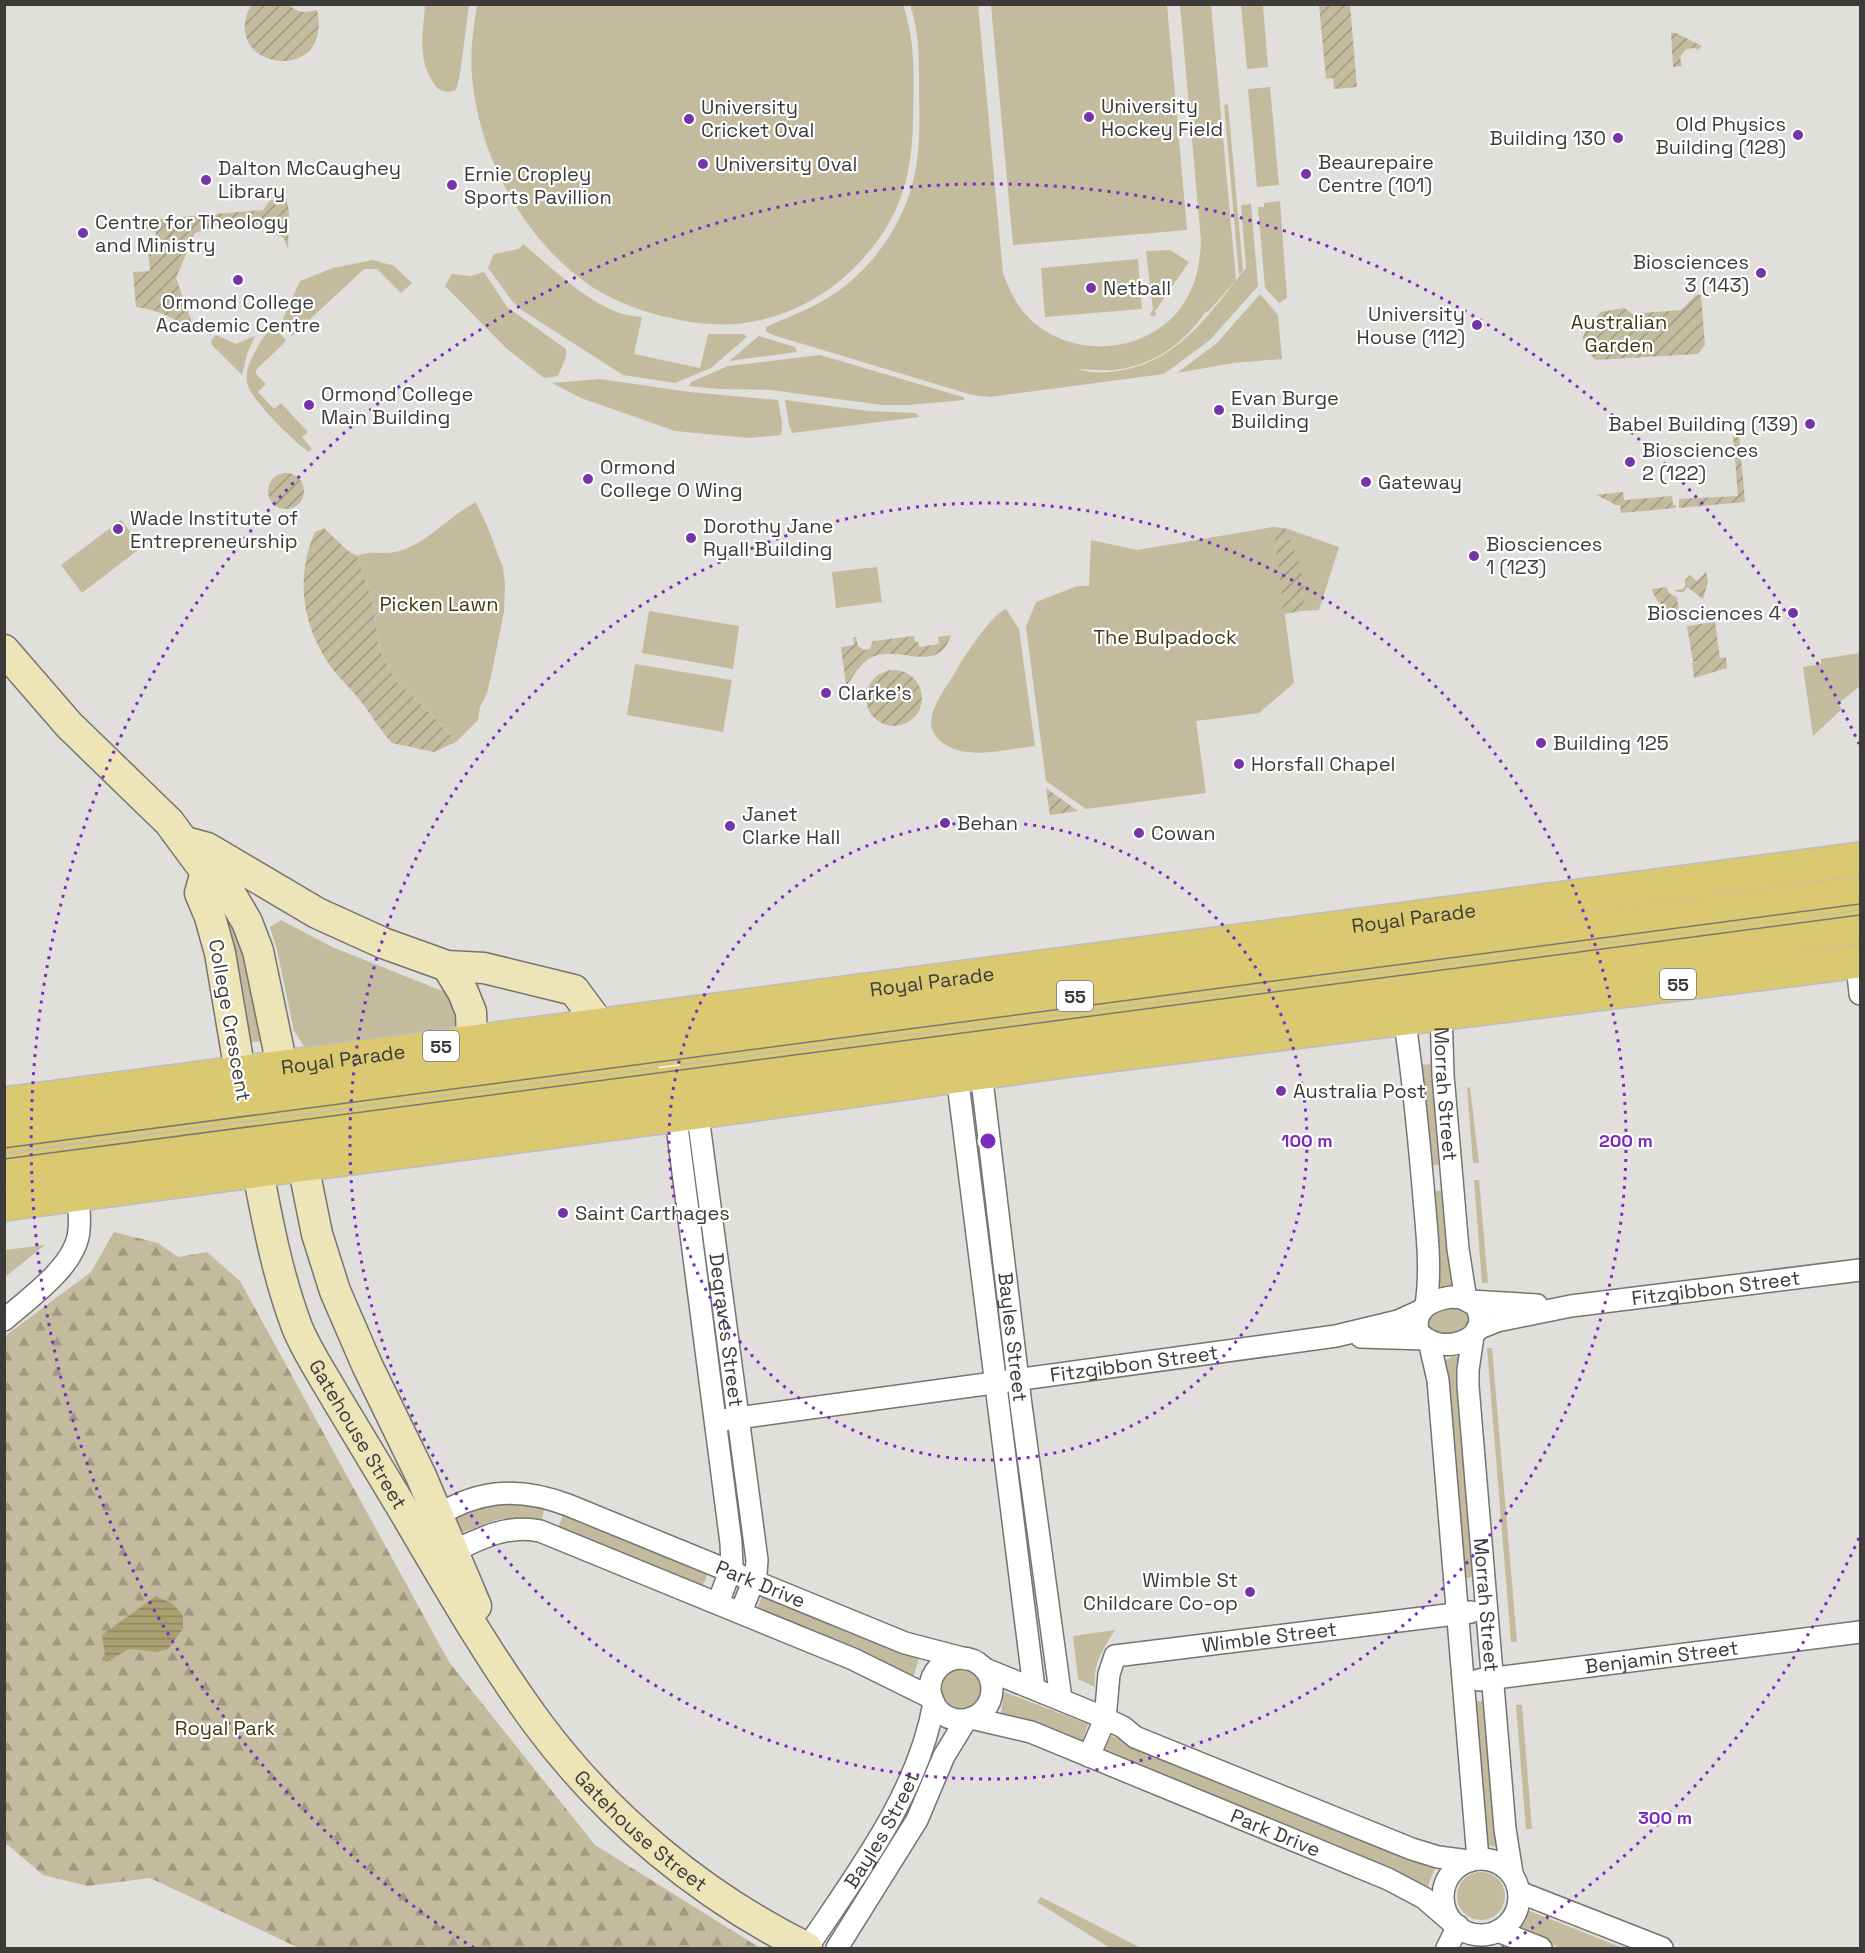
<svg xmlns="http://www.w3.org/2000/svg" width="1865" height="1953" font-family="'Space Grotesk',sans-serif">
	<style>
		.green { fill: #c3bb9e }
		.forest { fill: url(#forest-firs) }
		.garden { fill: url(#garden-furrows) }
		.water { fill: url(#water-rules) }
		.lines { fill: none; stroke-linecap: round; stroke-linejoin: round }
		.street-casing { stroke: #747470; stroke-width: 24 }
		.secondary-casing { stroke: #747470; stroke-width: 33 }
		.primary-casing { stroke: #bdbcbc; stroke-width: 36 }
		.street { stroke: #fff; stroke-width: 21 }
		.secondary { stroke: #ede4b8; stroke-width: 30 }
		.primary { stroke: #dac971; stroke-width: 33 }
		.tram { stroke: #797876; stroke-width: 1.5 }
		.ring { fill: none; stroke: #7b2cbf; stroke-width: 3; stroke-dasharray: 3 6 }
		.poi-dot { fill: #7534a8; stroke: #fff; stroke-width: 2 }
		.labels { text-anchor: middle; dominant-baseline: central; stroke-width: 4.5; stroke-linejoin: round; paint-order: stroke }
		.shield { fill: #fff; stroke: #767675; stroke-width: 1.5 }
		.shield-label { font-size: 18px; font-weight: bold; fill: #3c3b3a }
		.poi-label { font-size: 20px; fill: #3c3b3a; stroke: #fff; text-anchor: start }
		.park-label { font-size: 20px; fill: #413813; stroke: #fff }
		.street-label { font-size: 20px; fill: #3c3b3a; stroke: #fff }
		.centre { fill: #7b2cbf; stroke: #fff; stroke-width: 3 }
		.ring-label { font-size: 18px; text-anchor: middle; font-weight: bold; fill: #7b2cbf; stroke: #fff; stroke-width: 4.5; stroke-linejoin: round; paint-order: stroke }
	</style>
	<defs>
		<pattern id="forest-firs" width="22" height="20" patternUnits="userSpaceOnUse" patternTransform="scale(1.5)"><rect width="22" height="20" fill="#c3bb9e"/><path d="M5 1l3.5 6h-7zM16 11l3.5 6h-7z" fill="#a09982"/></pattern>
		<pattern id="garden-furrows" width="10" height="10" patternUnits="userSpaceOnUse" patternTransform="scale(1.5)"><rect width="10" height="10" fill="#c3bb9e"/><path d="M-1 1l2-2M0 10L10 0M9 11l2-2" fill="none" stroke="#a09982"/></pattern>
		<pattern id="water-rules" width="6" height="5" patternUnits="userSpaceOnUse" patternTransform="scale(1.5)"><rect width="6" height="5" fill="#aba072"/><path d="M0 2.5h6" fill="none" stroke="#8c845f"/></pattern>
	</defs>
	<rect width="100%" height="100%" fill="#e0dfdb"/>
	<!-- green -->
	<path class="green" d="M978,4l25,269c5,13 10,26 19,37 38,49 119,48 157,0 16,-21 21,-43 22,-69l-21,-236h31l25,275 -29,33 -1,-2c-21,32 -52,54 -91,59 -12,1 -25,-1 -37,-1 15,5 30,4 46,1 58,-12 87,-59 122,-102l-5,-63 10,-1 7,82 -48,54 -46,34 -174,23 -18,-2 -199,-60 -7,-3v-5c19,-9 40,-16 58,-27 43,-24 77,-71 89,-118 7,-28 7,-58 6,-87 0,-29 1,-63 -9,-90z
		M425,5h44l-9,69 -4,16c-9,4 -18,2 -23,-8 -16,-25 -10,-49 -8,-77z
		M477,5h426c13,37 11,78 10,116 -1,61 -16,104 -59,147 -47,46 -109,66 -174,52 -31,-6 -61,-16 -88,-33 -68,-46 -113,-130 -120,-210 -2,-25 1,-48 5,-72z
		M991,5h176l20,225 -174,15z
		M1241,5h22l5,62 -21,2z
		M1270,87l9,98 -22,2 -9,-98z
		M1228,104l15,166 -4,5 -15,-170z
		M1280,201l7,97 -8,5 -14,-15 -7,-81h6v-4z
		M523,244c31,25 77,73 119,73l-8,37 66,14 8,-34h36l3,3 -36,31 -36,15 -52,-8 -100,-64 -11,-10 -24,-33 6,-14 25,-5z
		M1170,250l19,12 -34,49 1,4 -4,2 -2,-3 3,-4 -7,-59z
		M1138,259l4,50 -97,8 -4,-49z
		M373,260l21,6 18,17 -11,10 -24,-24h-13l-72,67 -10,-15 18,-40 33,-13z
		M484,272l23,35 59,42v8l-8,19 -14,2 -38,-30 -61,-62 7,-12 19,2z
		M1260,294l18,21 4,44 -49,4 -56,10 40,-30z
		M276,328l10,13 -30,29v4l10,10 -8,8 16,17 7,-6 27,29 -6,5 10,12 -3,3c-14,-9 -59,-53 -62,-69 -2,-11 3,-22 8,-31 6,-11 8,-19 21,-24z
		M216,335l20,9 19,-8 -8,18 -5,21 -30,-30 -1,-5z
		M759,336l36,11 2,5 -68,9z
		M820,355l143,42 2,3 -57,5h-26l-111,-15 -52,-1 -30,-3 2,-4 37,-16z
		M600,379l90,13 88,8 4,23 -1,12 -32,3 -74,-7 -94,-33 -29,-15z
		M785,400l83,11 48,2 3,4 -127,16 -3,-9z
		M476,502l12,26 15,40 2,17 -1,27 -13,64 -4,17 -7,14 -2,13 -22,22 -22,-25 -39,-37 -16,-32 -5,-42 -17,-50c14,-7 27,0 42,-5 29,-8 50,-35 77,-49z
		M121,520l21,27 -60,46 -21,-28z
		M1273,527l21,156 -35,30 -63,8 10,72 -120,16 -40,-28 -20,-154 10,-25 41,-16h12l2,-46 46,10z
		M1285,528l54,19 -20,63 -16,1c2,-31 -5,-55 -18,-83z
		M877,567l5,35 -46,6 -4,-36z
		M1006,609l13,20 16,117c-30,3 -72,17 -97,-7 -4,-5 -7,-9 -7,-16 1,-19 17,-38 26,-54 8,-14 35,-55 49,-60z
		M649,611l90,15 -6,43 -91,-16z
		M1860,653v33l-22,18 4,5 -29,27 -10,-69 18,-3v-5z
		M635,664l97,16 -9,52 -96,-17z
		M216,897l32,54 18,89 -18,3z
		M281,920l51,27 123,49 16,31 -165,22 -12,-18 -17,-81 -7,-23z
		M1436,1064l9,100 -18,2 -9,-101z
		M1470,1087l9,76h-6l-6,-75z
		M1474,1180h5l9,103h-6z
		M1446,1190l9,99 -14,-1 -4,2 -9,-98z
		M45,1245l-40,32v-27z
		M1453,1305l17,6 3,15 -20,11 -26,-5 -1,-17z
		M1487,1348h5l25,294h-6z
		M1453,1356l5,1 3,7 13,212 -6,2 -6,-2 -21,-213z
		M512,1501l33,5 -3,13h-42l-42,15 -6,-15 35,-14z
		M565,1510l145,58 -9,22 -144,-59z
		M764,1591l156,64 -7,23 -157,-66z
		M1115,1630c-13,21 -22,32 -20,57l-17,-8 -5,-43z
		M936 1688a24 24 0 1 1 48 0a24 24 0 1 1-48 0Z
		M1004,1692l84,32 -7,21 -3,1 -77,-33z
		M1478,1701h6l17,147 -19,-4 -9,-142z
		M1516,1705h6l10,124h-6z
		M1111,1736l325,130 -9,22 -324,-134z
		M1457 1896a24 24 0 1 1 48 0a24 24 0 1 1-48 0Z
		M1041,1897l100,51h-31l-73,-46z
		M1527,1910l96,38h-62l-42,-16z"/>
	<!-- forest -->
	<path class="forest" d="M114,1232l44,11 20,14 29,-5 33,29 209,381 146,183 165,103h-461l-149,-70 -62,8 -45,-11 -35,-30 -3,1v-510l86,-64z"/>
	<!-- garden -->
	<path class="garden" d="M251,5h38c9,8 16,8 28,5 17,77 -100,60 -66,-5z
		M1319,5h31l7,82 -23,2 -1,-11 -7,1z
		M1671,33h5l26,13 -4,4 -3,-2 -9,1 -6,8 2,9 -9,1z
		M286,196l3,16 -1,38 -4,-12 -41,-20 -48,15 -19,45 16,45 8,4 2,7h-4c-22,-13 -35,-24 -62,-27l-3,-35 17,-1 -2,-22 9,-2 -2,-19 -19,2v-9l127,-11 6,-9z
		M1696,295h5l4,50 -7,9 -102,6 -10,-9 -3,-14 5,-11 13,-14 23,-4 12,8 5,-3 40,-3z
		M1733,435h6l6,67 -66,6v-9l59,-3z
		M268 491a18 18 0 1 1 36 0a18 18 0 1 1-36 0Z
		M1623,492l1,8 48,-4 1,9h3v3l-55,5 -1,-8h-6l-1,-2 -17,-8z
		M1273,527l12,1c13,27 22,53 18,83l-19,3z
		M324,528l24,23 9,5 17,50 5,42 16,32 39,37 22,25 -22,10 -42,-9c-13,-14 -21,-29 -33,-44 -8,-10 -17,-18 -25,-28 -31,-41 -40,-91 -19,-139z
		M1706,572l2,10 -5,17 -16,-12 -3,5h-7l-2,-2 8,-1 2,-3v-6l5,-5 7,6z
		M1666,587l4,7 7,3 2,15c-14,-2 -23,-9 -27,-23z
		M1715,622l5,36 6,-1 1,11 -33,10 -2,-15 7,-1h-6l-6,-36z
		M951,635c-13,41 -50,9 -79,22 -12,6 -18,19 -26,29l-5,-39 13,-2 -1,-8h3l2,9 6,4 6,-1 3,-8 41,-5 1,6h3l1,5 20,-3 -1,-7z
		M866 698a28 28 0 1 1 56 0a28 28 0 1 1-56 0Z
		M1046,788l32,23 -28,4z"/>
	<!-- water -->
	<path class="water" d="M156,1596l17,8 10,12v13l-15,20 -12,3 -27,-3 -23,13 -4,-27z"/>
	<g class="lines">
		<!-- street casing -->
		<g class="street-casing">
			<g id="street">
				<path d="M1857,962l3,32"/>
				<path id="s1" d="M1441,1012l2,63 15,174 8,51"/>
				<path d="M1404,1017c9,57 14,113 19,169 3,40 9,80 3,119"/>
				<path d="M667,1049l64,494 1,23 -14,37"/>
				<path id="s2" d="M981,1072l40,333 40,294"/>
				<path d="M957,1075l77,613"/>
				<path id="s3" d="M696,1101l61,459 -1,14 -15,38"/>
				<path d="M1451,1297l11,1 13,7c22,35 -37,54 -57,26 -5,-22 13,-31 33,-34z"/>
				<path d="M1470,1301l67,4"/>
				<path d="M4,1320c24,-21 67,-51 74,-83 3,-13 1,-29 0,-43"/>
				<path id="s4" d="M1477,1329l20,-8 74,-15 289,-36"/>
				<path id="s5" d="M1473,1336l-5,34v16l37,443 7,44"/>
				<path d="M1361,1337l64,2"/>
				<path d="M1429,1341l9,39 40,479"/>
				<path id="s6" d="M716,1421l620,-85 62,-15 22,-10"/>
				<path id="s7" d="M428,1522c45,-32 88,-37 140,-17l337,138 61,16"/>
				<path d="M442,1557c31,-15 63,-34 98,-26l313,128 79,39"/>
				<circle cx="961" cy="1689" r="31"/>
				<path d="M985,1669l108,44 30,14 12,10 277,112 26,8 31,4"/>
				<path id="s8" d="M1479,1680l381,-48"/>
				<path id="s9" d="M971,1718l60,14 357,147 36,19 30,26"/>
				<path id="s10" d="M1089,1756l16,-37 4,-45 6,-18 356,-44"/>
				<circle cx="1481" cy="1897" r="38"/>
				<path d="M1519,1892l143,56"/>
				<path d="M1498,1931l43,17"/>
				<path id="s11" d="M807,1948c50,-75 111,-154 127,-245"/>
				<path d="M837,1948l80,-128 27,-64 22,-36"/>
				<path d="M1447,1948l11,-22"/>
			</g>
		</g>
		<!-- secondary casing -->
		<g class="secondary-casing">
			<g id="secondary">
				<path d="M4,650l65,75 100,97 37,50 21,16 20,34 11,29 29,139"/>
				<path d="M185,842l22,6 110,65 66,30 64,23 37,2 90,22 26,35"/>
				<path d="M206,872l-6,21 10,24 10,36 24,143"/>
				<path d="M447,966l16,26 8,20 1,30"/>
				<path d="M298,1140l19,94 18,57 32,74 54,111 55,130"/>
				<path id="s12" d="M253,1146c12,61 22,123 44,181 10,25 26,48 39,71 22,36 43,72 65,108 44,74 86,149 137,218 70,94 164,172 269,224"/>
			</g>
		</g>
		<!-- primary casing -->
		<g class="primary-casing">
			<g id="primary">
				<path id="s13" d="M4,1104l1856,-245"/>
				<path d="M4,1136l1856,-243"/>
				<path d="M4,1171l1856,-244"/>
				<path d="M4,1204l680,-90 387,-54 789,-99"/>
			</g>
		</g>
		<!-- street -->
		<use href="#street" class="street"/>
		<!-- secondary -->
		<use href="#secondary" class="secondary"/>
		<!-- primary -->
		<use href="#primary" class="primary"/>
		<!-- tram -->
		<path class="tram" d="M4,1148l1856,-244
			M4,1159l1856,-244"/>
	</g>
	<!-- distance rings -->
	<g class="ring">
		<circle cx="988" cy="1141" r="319"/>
		<circle cx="988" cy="1141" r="638"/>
		<path d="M1859 1538A957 957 0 0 1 1502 1948M474 1948A957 957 0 1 1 1859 744"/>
	</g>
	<!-- markers -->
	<g class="poi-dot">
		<circle cx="1089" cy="117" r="6"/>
		<circle cx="689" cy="119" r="6"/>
		<circle cx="1798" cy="135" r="6"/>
		<circle cx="1618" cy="138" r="6"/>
		<circle cx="703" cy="164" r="6"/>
		<circle cx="1306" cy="174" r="6"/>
		<circle cx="206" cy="180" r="6"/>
		<circle cx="452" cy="185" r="6"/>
		<circle cx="83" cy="233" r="6"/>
		<circle cx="1761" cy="273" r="6"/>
		<circle cx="238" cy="280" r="6"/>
		<circle cx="1091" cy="288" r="6"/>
		<circle cx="1477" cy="325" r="6"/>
		<circle cx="309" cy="405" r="6"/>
		<circle cx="1219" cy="410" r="6"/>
		<circle cx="1810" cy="424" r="6"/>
		<circle cx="1630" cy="462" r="6"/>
		<circle cx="588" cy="479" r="6"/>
		<circle cx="1366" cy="482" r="6"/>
		<circle cx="118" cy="529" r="6"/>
		<circle cx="691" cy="538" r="6"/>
		<circle cx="1474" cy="556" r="6"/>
		<circle cx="1793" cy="613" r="6"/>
		<circle cx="826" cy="693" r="6"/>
		<circle cx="1541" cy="743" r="6"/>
		<circle cx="1239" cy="764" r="6"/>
		<circle cx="945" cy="823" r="6"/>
		<circle cx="730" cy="826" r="6"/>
		<circle cx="1139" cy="833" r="6"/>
		<circle cx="1281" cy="1091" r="6"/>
		<circle cx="563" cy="1213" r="6"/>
		<circle cx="1250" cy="1592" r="6"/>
	</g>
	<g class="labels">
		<!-- shield labels -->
		<g class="shield">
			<rect x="1660" y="969" width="36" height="30" rx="4.5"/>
			<rect x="1057" y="981" width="36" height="30" rx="4.5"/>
			<rect x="423" y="1031" width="36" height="30" rx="4.5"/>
		</g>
		<g class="shield-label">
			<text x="1678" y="984">55</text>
			<text x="1075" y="996">55</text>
			<text x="441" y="1046">55</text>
		</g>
		<!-- poi labels -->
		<g class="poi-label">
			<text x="1101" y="106">University<tspan x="1101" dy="23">Hockey Field</tspan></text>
			<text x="701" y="107">University<tspan x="701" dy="23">Cricket Oval</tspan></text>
			<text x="1786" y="124" text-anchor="end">Old Physics<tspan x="1786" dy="23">Building (128)</tspan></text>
			<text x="1606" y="138" text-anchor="end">Building 130</text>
			<text x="1318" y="162">Beaurepaire<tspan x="1318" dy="23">Centre (101)</tspan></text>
			<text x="715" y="164">University Oval</text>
			<text x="218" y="168">Dalton McCaughey<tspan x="218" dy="23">Library</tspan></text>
			<text x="464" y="174">Ernie Cropley<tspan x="464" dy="23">Sports Pavillion</tspan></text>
			<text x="95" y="222">Centre for Theology<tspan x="95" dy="23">and Ministry</tspan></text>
			<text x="1749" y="262" text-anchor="end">Biosciences<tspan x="1749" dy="23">3 (143)</tspan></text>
			<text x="1103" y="288">Netball</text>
			<text x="238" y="302" text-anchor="middle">Ormond College<tspan x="238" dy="23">Academic Centre</tspan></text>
			<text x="1465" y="314" text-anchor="end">University<tspan x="1465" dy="23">House (112)</tspan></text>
			<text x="321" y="394">Ormond College<tspan x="321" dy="23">Main Building</tspan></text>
			<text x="1231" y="398">Evan Burge<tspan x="1231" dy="23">Building</tspan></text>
			<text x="1798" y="424" text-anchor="end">Babel Building (139)</text>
			<text x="1642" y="450">Biosciences<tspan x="1642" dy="23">2 (122)</tspan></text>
			<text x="600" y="467">Ormond<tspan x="600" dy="23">College O Wing</tspan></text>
			<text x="1378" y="482">Gateway</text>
			<text x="130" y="518">Wade Institute of<tspan x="130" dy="23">Entrepreneurship</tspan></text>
			<text x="703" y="526">Dorothy Jane<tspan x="703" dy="23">Ryall Building</tspan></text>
			<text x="1486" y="544">Biosciences<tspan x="1486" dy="23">1 (123)</tspan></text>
			<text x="1781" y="613" text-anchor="end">Biosciences 4</text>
			<text x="838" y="693">Clarke's</text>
			<text x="1553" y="743">Building 125</text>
			<text x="1251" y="764">Horsfall Chapel</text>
			<text x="742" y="814">Janet<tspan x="742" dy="23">Clarke Hall</tspan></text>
			<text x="957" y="823">Behan</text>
			<text x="1151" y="833">Cowan</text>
			<text x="1293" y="1091">Australia Post</text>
			<text x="575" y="1213">Saint Carthages</text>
			<text x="1238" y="1580" text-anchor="end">Wimble St<tspan x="1238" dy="23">Childcare Co-op</tspan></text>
		</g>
		<!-- park labels -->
		<g class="park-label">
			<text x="1619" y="322">Australian<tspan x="1619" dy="23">Garden</tspan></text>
			<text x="439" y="604">Picken Lawn</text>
			<text x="1165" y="637">The Bulpadock</text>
			<text x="225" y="1728">Royal Park</text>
		</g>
		<!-- street labels -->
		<g class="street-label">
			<text stroke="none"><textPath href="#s13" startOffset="1422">Royal Parade</textPath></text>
			<text stroke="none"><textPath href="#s13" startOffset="936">Royal Parade</textPath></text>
			<text transform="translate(230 1020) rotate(80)">College Crescent</text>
			<text stroke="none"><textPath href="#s13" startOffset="342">Royal Parade</textPath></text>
			<text stroke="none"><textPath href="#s1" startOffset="82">Morrah Street</textPath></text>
			<text stroke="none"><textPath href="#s4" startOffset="243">Fitzgibbon Street</textPath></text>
			<text stroke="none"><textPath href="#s3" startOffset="231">Degraves Street</textPath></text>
			<text stroke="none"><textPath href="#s2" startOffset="267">Bayles Street</textPath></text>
			<text stroke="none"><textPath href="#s6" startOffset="422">Fitzgibbon Street</textPath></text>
			<text stroke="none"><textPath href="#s12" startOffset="310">Gatehouse Street</textPath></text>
			<text stroke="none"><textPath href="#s7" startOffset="356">Park Drive</textPath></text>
			<text stroke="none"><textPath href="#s5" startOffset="270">Morrah Street</textPath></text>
			<text stroke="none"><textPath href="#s10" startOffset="260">Wimble Street</textPath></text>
			<text stroke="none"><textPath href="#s8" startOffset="184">Benjamin Street</textPath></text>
			<text stroke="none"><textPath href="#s12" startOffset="800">Gatehouse Street</textPath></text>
			<text stroke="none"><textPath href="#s11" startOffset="140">Bayles Street</textPath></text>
			<text stroke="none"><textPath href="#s9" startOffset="326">Park Drive</textPath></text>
		</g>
	</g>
	<circle cx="988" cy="1141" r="9" class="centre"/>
	<g class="ring-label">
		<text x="1307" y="1147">100 m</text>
		<text x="1626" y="1147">200 m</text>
		<text x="1665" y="1824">300 m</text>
	</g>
	<!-- border -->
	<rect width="1865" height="1953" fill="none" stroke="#3c3b3a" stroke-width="12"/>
</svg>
